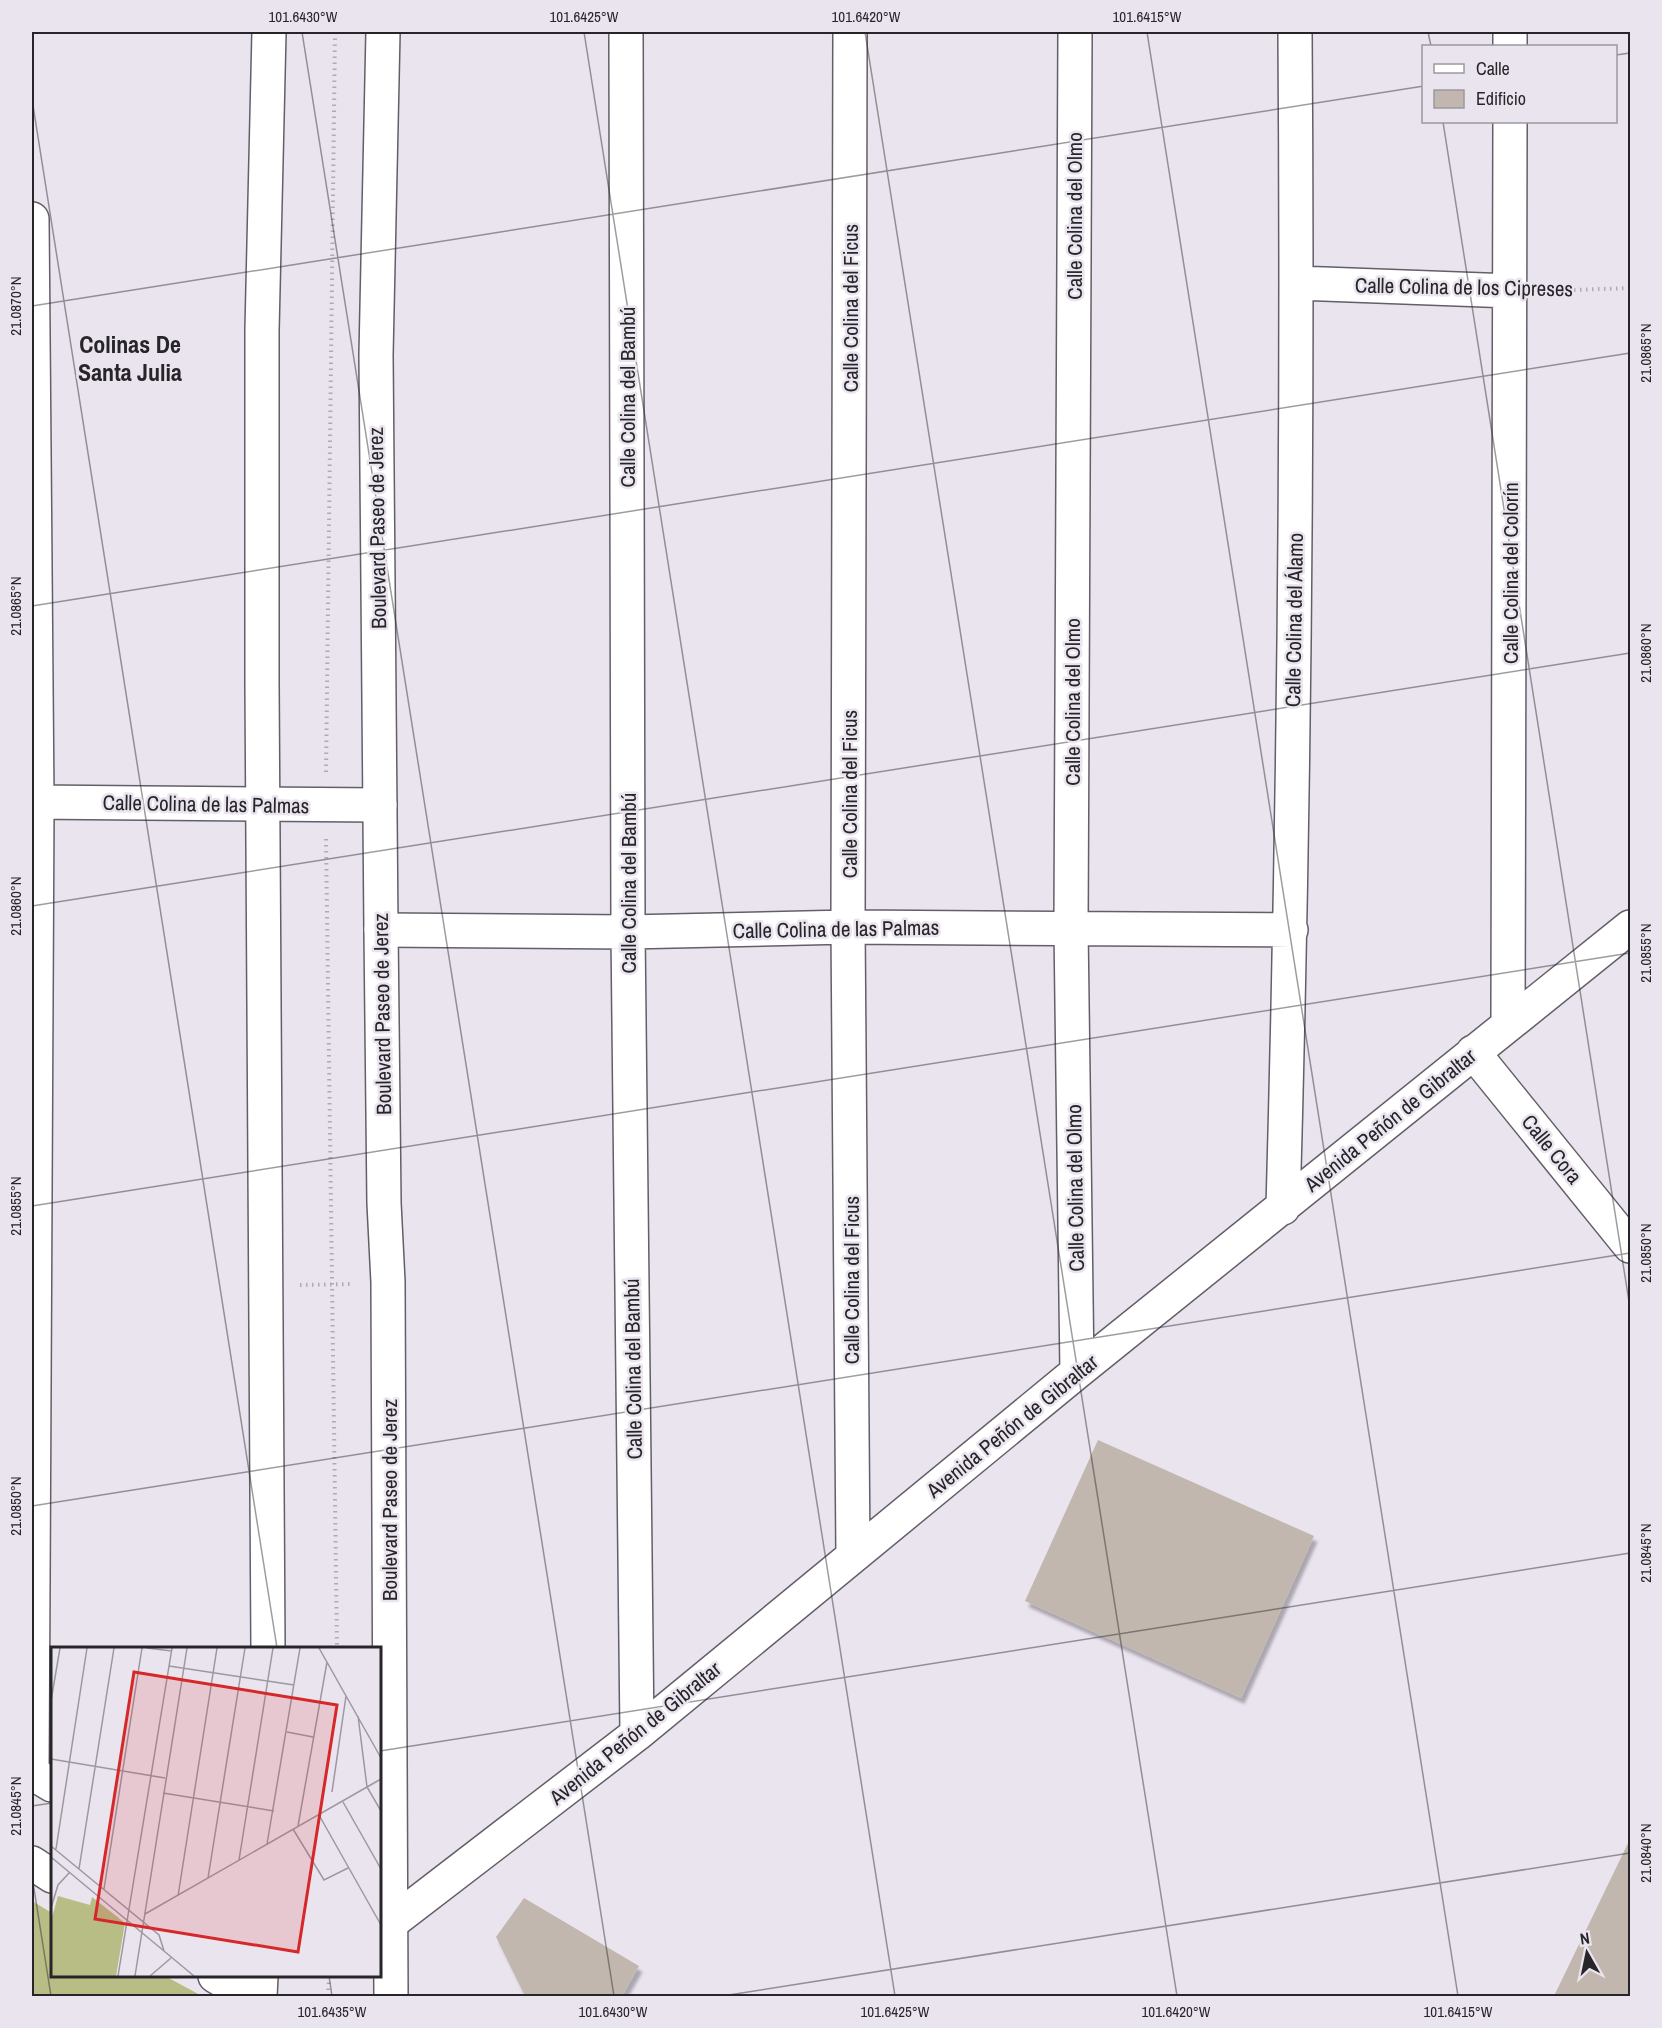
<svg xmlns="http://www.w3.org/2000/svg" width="1662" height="2028" font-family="'Archivo Narrow',sans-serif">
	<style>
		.green { fill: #b8bd85 }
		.building { fill: #c1b7af; filter: url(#shadow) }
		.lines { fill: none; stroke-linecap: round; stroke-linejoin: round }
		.minor-casing { stroke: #635e68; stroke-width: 36 }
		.major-casing { stroke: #635e68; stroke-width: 36 }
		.path { stroke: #afaab3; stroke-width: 4; stroke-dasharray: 1.5 4.5; stroke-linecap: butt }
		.minor { stroke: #fff; stroke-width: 33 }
		.major { stroke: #fff; stroke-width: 33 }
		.ticks { fill: none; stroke: #272529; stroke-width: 1.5; stroke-opacity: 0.45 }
		.labels { text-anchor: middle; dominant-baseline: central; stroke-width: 5; stroke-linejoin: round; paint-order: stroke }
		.street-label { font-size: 21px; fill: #272529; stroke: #eae4ef }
		.quarter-label { font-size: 24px; font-weight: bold; fill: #272529; stroke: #eae4ef }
		.inset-road { fill: none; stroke: #9c98a0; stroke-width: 1.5 }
		.view { fill: #d62828; fill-opacity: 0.15; stroke: #d62828; stroke-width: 3 }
		.inset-edge { fill: none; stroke: #272529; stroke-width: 3 }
		.neatline { fill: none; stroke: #272529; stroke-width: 2 }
		.ticks-label { font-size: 15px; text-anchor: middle; fill: #272529 }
	</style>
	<defs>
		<filter id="shadow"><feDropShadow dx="3.5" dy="6" stdDeviation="1.5" flood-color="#0004"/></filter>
	</defs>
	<rect width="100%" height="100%" fill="#eae4ef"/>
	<!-- green -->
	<path class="green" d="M32,1901l20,12v63h113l37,20h-170z"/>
	<!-- building -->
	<path class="building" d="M1098,1440l216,96 -73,162 -216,-97z
		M1630,1839v157h-76z
		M524,1898l115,68 -17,30h-94l-4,-2 -28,-57z"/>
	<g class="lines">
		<!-- minor casing -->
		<g class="minor-casing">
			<path id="minor" d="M626,32l2,900 9,802
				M850,32l-2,895 5,629
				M1075,32l-4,896 6,444
				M1510,32v14
				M32,219l5,583 -5,971 20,12
				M1297,283l214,8
				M32,802l348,3
				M381,930l247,2 220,-5 443,3
				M1508,1024l2,-902
				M1473,1052l157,194
				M1283,1208c11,-392 15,-784 12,-1176
				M32,1863l20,13
				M391,1923l246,-189 440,-362 553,-445
				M215,1976l34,20"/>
		</g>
		<!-- major casing -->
		<g class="major-casing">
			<path id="major" d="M383,32l-7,323 5,575 3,273 4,79 3,714
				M268,1648l-6,-965v-353l7,-298
				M260,1996l1,-20"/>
		</g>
		<!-- path -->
		<path class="path" d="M1544,291l86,-3
			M326,772l9,-740
			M326,839l11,809
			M300,1285l52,-1
			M328,1996l1,-20"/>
		<!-- minor -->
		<use href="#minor" class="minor"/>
		<!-- major -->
		<use href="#major" class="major"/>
	</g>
	<!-- ticks -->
	<path class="ticks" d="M302,32l312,1964M584,32l311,1964M865,32l312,1964M1147,32l311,1964M1428,32l3,14M1616,55l14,-2M32,99l245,1549M1443,122l187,1186M32,306l1392,-220M32,606l1598,-253M32,906l1598,-253M32,1206l1598,-253M32,1506l1598,-253M380,1751l1250,-198M32,1806l20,-3M32,1876l19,120M329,1976l3,20M722,1996l908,-143"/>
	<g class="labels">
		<!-- street labels -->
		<g class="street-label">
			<text transform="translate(1074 216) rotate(-90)">Calle Colina del Olmo</text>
			<text transform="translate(1464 287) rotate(1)">Calle Colina de los Cipreses</text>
			<text transform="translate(850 308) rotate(-90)">Calle Colina del Ficus</text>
			<text transform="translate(627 397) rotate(-90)">Calle Colina del Bambú</text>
			<text transform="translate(377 528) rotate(-91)">Boulevard Paseo de Jerez</text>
			<text transform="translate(1510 573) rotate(-90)">Calle Colina del Colorín</text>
			<text transform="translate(1294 620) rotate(-89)">Calle Colina del Álamo</text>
			<text transform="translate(1072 702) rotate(-90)">Calle Colina del Olmo</text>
			<text transform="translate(849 794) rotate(-90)">Calle Colina del Ficus</text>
			<text transform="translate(206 804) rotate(1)">Calle Colina de las Palmas</text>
			<text transform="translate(628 883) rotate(-90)">Calle Colina del Bambú</text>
			<text transform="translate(836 929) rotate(-1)">Calle Colina de las Palmas</text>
			<text transform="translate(382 1014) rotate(-91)">Boulevard Paseo de Jerez</text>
			<text transform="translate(1390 1120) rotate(-39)">Avenida Peñón de Gibraltar</text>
			<text transform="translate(1552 1149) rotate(51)">Calle Cora</text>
			<text transform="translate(1075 1188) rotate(-91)">Calle Colina del Olmo</text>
			<text transform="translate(851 1280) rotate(-90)">Calle Colina del Ficus</text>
			<text transform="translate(633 1369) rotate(-91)">Calle Colina del Bambú</text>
			<text transform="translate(1012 1426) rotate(-39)">Avenida Peñón de Gibraltar</text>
			<text transform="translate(389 1500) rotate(-90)">Boulevard Paseo de Jerez</text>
			<text transform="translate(635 1733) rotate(-39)">Avenida Peñón de Gibraltar</text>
		</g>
		<!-- quarter labels -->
		<g class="quarter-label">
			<text x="130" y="344">Colinas De<tspan x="130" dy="28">Santa Julia</tspan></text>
		</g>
	</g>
	<!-- overview -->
	<g transform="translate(51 1647)">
		<rect width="330" height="330" fill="#eae4ef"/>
		<path d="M7,249l32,9 2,-8 33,26 -9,53h-65v-55z" fill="#b8bd85"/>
		<path class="inset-road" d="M96,1l25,3M268,1l62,110M118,19l125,19M0,54l9,-53M307,69l9,71 14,24M236,85l26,5M0,112l114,19M281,145l14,-96M112,146l111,18M292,155l38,67M268,168l62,110M247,179l29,-164M242,182l31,51 24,-12M216,197l33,-196M0,199l108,89 5,16M5,202l31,-201M0,210l143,119M188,213l34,-212M28,222l35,-221M157,231l37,-230M53,242l38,-241M127,249l39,-248M0,261l7,-23 12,-13M94,267l236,-135M67,329l54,-328M84,329l52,-328M99,329l21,-18"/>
		<path class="view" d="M83,25l203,33 -39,247 -203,-33z"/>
		<rect width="330" height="330" class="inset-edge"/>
	</g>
	<!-- border -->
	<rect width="1662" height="2028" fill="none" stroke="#eae4ef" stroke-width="66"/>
	<!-- legend -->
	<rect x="1422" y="45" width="195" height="78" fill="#eae4ef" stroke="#9c98a0" stroke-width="1.5"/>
	<rect x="1434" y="64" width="30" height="9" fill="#ffffff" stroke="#9c98a0" stroke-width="1.5"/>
	<text x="1476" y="75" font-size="18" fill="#272529">Calle</text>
	<rect x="1434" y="90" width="30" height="18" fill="#c1b7af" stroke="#9c98a0" stroke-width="1.5"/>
	<text x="1476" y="105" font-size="18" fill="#272529">Edificio</text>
	<!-- north arrow -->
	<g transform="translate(1587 1953) rotate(351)" stroke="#eae4ef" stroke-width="4.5" paint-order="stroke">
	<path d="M0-4.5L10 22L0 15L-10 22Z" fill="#272529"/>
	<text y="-9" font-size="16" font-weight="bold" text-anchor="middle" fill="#272529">N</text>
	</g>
	<rect x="33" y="33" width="1596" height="1962" class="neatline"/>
	<g class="ticks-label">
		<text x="303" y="22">101.6430°W</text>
		<text x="584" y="22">101.6425°W</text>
		<text x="866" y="22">101.6420°W</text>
		<text x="1147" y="22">101.6415°W</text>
		<text transform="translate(16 306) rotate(-90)" y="5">21.0870°N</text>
		<text transform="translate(1646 353) rotate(-90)" y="5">21.0865°N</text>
		<text transform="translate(16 606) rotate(-90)" y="5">21.0865°N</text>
		<text transform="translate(1646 653) rotate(-90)" y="5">21.0860°N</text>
		<text transform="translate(16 906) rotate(-90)" y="5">21.0860°N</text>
		<text transform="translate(1646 953) rotate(-90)" y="5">21.0855°N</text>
		<text transform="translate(16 1206) rotate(-90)" y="5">21.0855°N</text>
		<text transform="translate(1646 1253) rotate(-90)" y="5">21.0850°N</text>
		<text transform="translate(16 1506) rotate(-90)" y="5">21.0850°N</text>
		<text transform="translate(1646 1553) rotate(-90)" y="5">21.0845°N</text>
		<text transform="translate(16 1806) rotate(-90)" y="5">21.0845°N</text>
		<text transform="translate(1646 1853) rotate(-90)" y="5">21.0840°N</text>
		<text x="332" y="2017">101.6435°W</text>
		<text x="613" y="2017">101.6430°W</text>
		<text x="895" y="2017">101.6425°W</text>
		<text x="1176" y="2017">101.6420°W</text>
		<text x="1458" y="2017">101.6415°W</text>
	</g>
</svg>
